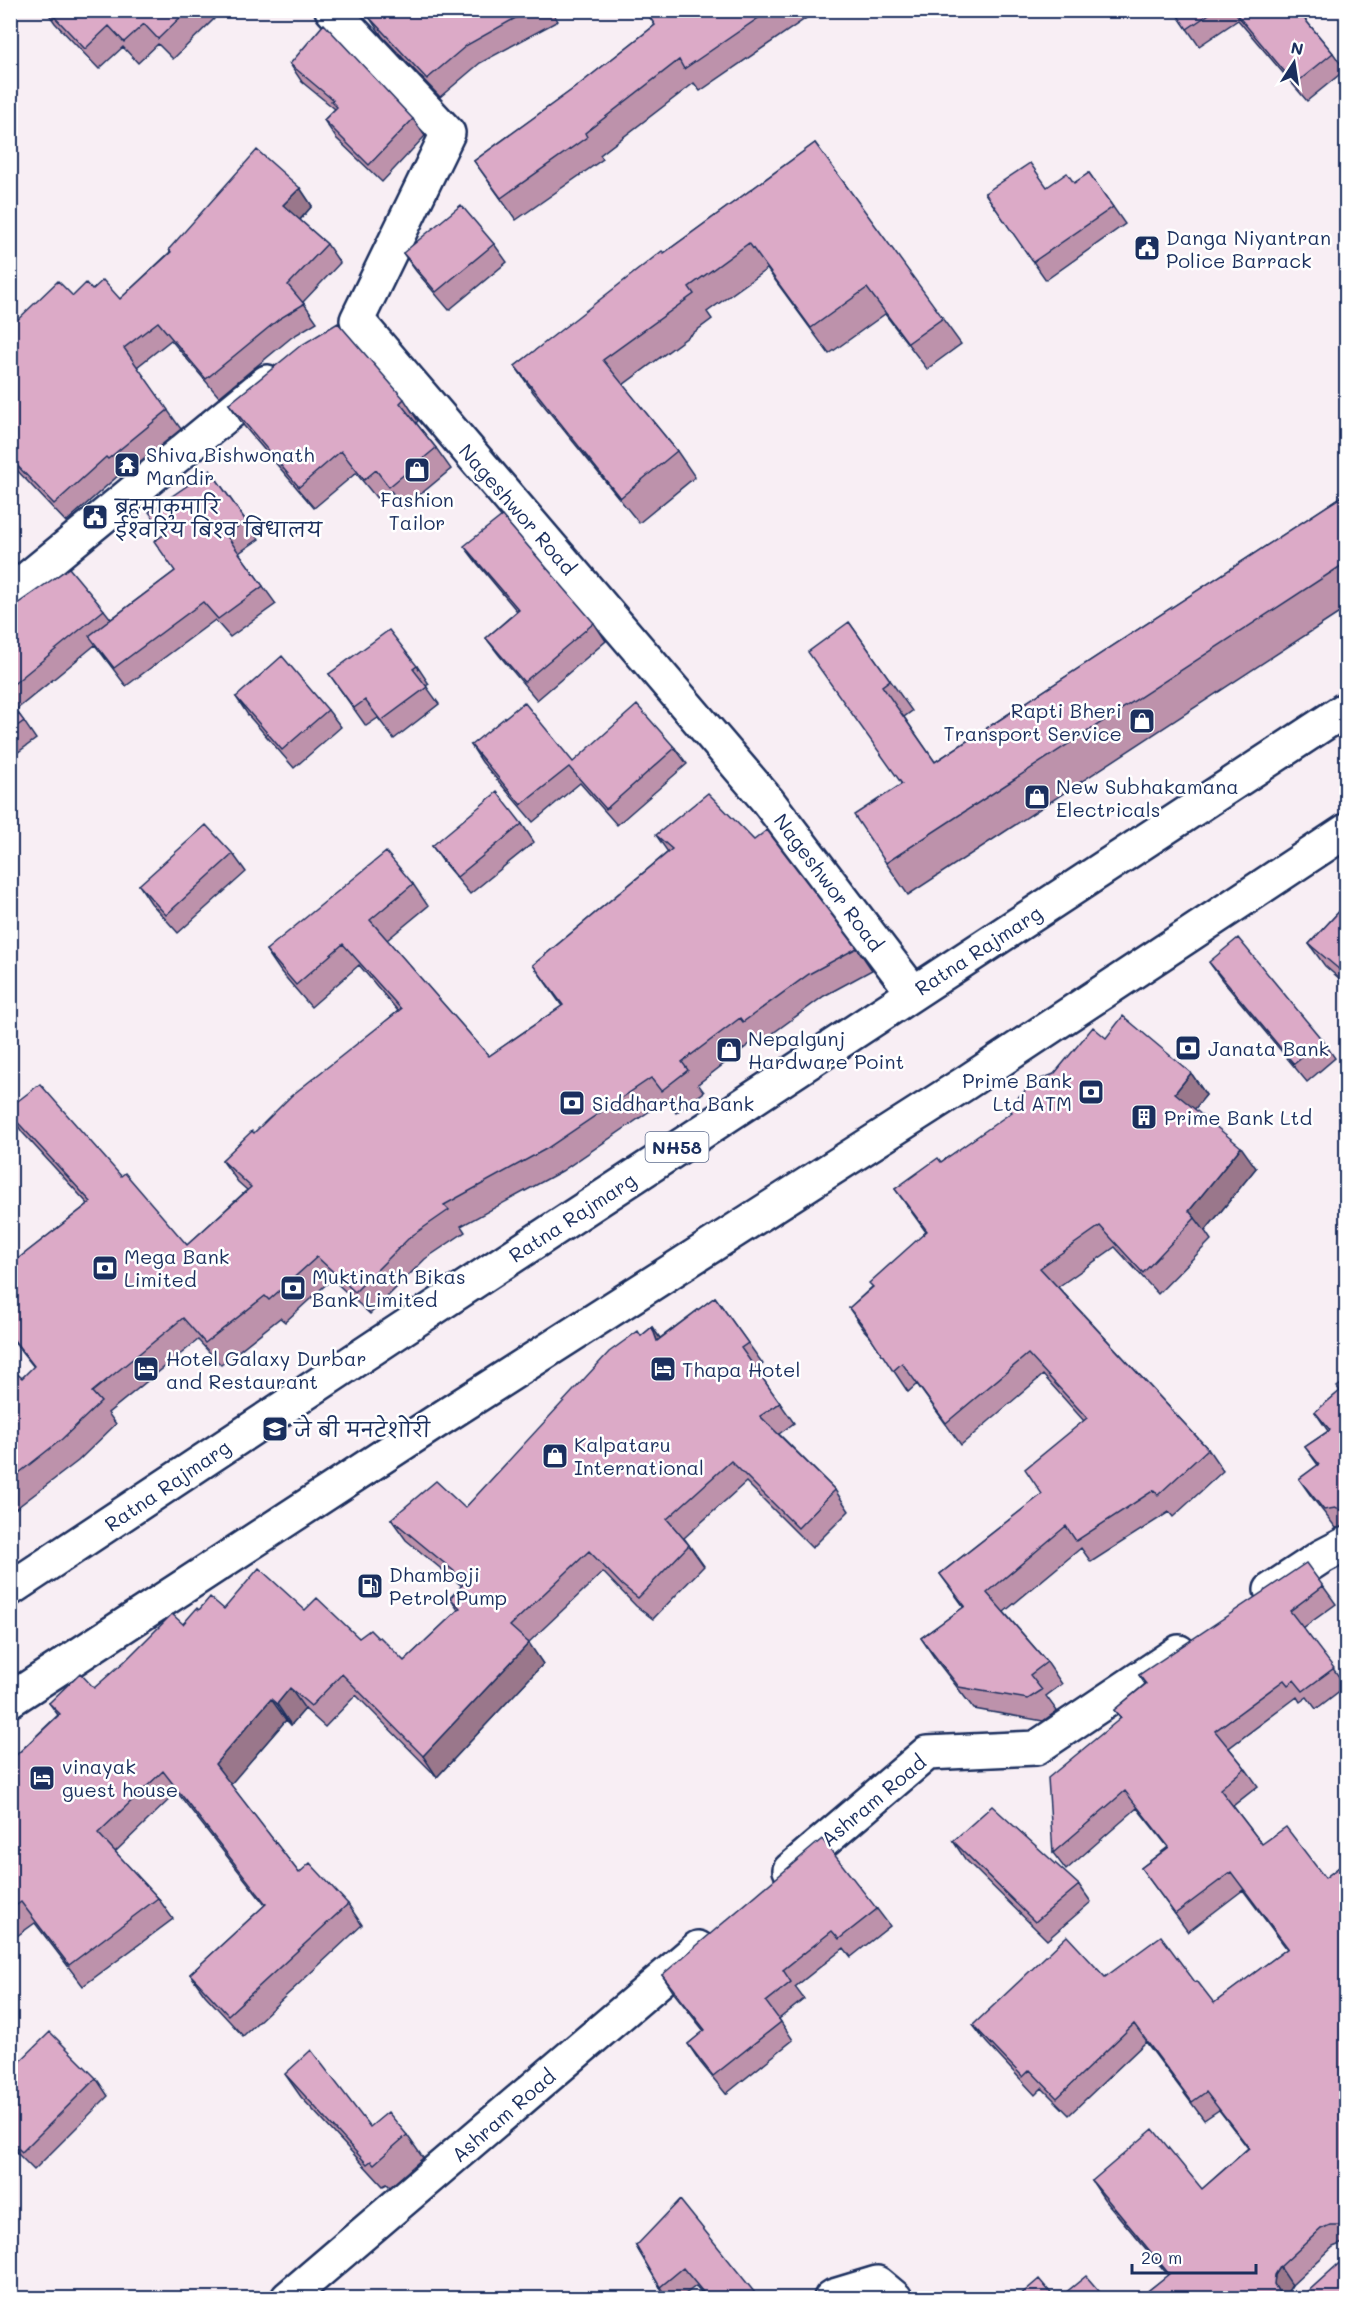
<svg xmlns="http://www.w3.org/2000/svg" width="1357" height="2309" font-family="Mali,'Playpen Sans Deva',sans-serif">
	<style>
		.lines { fill: none; stroke-linecap: round; stroke-linejoin: round }
		.street-casing { stroke: #1b2f5e; stroke-width: 38 }
		.highway-casing { stroke: #1b2f5e; stroke-width: 38 }
		.street { stroke: #fff; stroke-width: 33 }
		.highway { stroke: #fff; stroke-width: 33 }
		.wall { fill: #bd92ab; stroke: #1b2f5e; stroke-width: 1.5 }
		.shaded-wall { fill: #9a778b; stroke: #1b2f5e; stroke-width: 1.5 }
		.building { fill: #dcaac7; stroke: #1b2f5e; stroke-width: 1.5 }
		.labels { text-anchor: middle; dominant-baseline: central; stroke-width: 5; stroke-linejoin: round; paint-order: stroke }
		.shield { fill: #fff; stroke: #5f6d8e; stroke-width: 1.5 }
		.shield-label { font-size: 18px; font-weight: bold; fill: #1b2f5e }
		.poi-label { font-size: 20px; fill: #1b2f5e; stroke: #fff; text-anchor: start }
		.street-label { font-size: 20px; fill: #1b2f5e; stroke: #fff }
	</style>
	<rect width="100%" height="100%" fill="#f8eef4"/>
	<filter id="ink" filterUnits="userSpaceOnUse"><feTurbulence type="fractalNoise" baseFrequency=".0167" numOctaves="2"/><feDisplacementMap in="SourceGraphic" scale="12" xChannelSelector="R" yChannelSelector="G"/><feConvolveMatrix kernelMatrix="1 2 1 2 8 2 1 2 1" color-interpolation-filters="sRGB"/></filter>
	<g filter="url(#ink)">
		<g class="lines">
			<!-- street casing -->
			<g class="street-casing">
				<path id="street" d="M332,10l116,123 -91,187 410,480 146,192
					M10,593l257,-211
					M1271,1590l50,-33 25,-13
					M790,1870l137,-117 109,-5 143,-96
					M288,2298l410,-350
					M831,2298l3,-2 43,-13 18,15"/>
			</g>
			<!-- highway casing -->
			<g class="highway-casing">
				<path id="highway" d="M10,1589l392,-260 944,-620
					M10,1700l424,-277 530,-339 382,-253"/>
			</g>
			<!-- street -->
			<use href="#street" class="street"/>
			<!-- highway -->
			<use href="#highway" class="highway"/>
		</g>
		<!-- wall -->
		<path class="wall" d="M46,10h166l-2,2 4,7 -41,40 -15,-15 -20,19 -15,-16 -24,22 -44,-46z
			M378,10h173l7,11 -78,42 -40,34 -58,-61 -13,-19z
			M645,10h173l-118,81 -6,-8 -94,72 3,4 -87,61 -42,-59 106,-77 75,-59z
			M1174,10h123l36,43 12,17 -38,31 -69,-81 -39,26z
			M290,64l123,55 12,17 -43,46 -46,-44 -12,-18 11,-11 -33,-27z
			M815,143l146,201 -34,25 -42,-55 -56,40 -62,-85 -60,43 5,7 -89,66 54,66 18,26 -56,46 -106,-131 -18,-26 149,-113z
			M1089,173l36,51 -79,56 -61,-87 62,-6 27,-4z
			M300,188l12,18 -12,14 27,24 13,19 -37,39 14,20 -25,15 -73,60 -48,-57 -34,27 44,62 -60,49 -2,-3 -53,47 -53,-56 -3,2v-141l63,-31 19,-6 28,9 50,-47 -1,-3z
			M494,244l13,18 -58,48 -33,-39 -13,-18z
			M404,399l14,22 -2,2 20,25 15,21 -47,39 -13,-17 -12,10 -23,-28 -42,35 -70,-82 -15,-22z
			M210,470l49,69 -20,14 37,51 -46,33 -15,-17 -89,66 -31,-41 -79,65 20,29 -26,19v-149l94,1 7,9 64,-48 -10,-37z
			M1347,493v115l-439,287 -22,-32 15,-79 -52,-162 63,89 -8,6 31,45z
			M464,546l130,77 12,18 -69,59 -38,-45 -13,-17 31,-27 -40,-48z
			M417,666l12,18 -3,2 13,18 -45,35 -16,-21 -12,8 -37,-52z
			M236,697l92,13 13,17 -47,41 -46,-53z
			M471,745l102,17 102,-14 12,16 -70,61 -37,-42 -47,39 -51,-60z
			M522,824l12,18 -64,52 -26,-31 -12,-17z
			M656,835l201,113 15,22 -48,26 -66,48 -3,-4 -57,44 6,8 -28,21 -10,-13 -104,71 -101,55 4,6 -40,27 -55,55 -38,-35 -47,43 -5,-4 -59,47 -23,-25 -90,73 8,11 -38,37 -68,52v-145l12,10 12,-11 -24,-30v-72l78,-61 -66,-72 -12,-18 111,62 66,69 60,-55 -9,-8 -16,-22 176,-149 -39,-46 -48,42 -30,-35 -15,-22 147,-66 15,22 -41,34 102,116 73,-50 -29,-41 135,-113z
			M233,854l13,18 -68,61 -27,-30 -12,-18z
			M1347,903v82l-22,-19 -16,-22z
			M1209,962l114,79 12,17 -28,24 -85,-102z
			M1106,1038l85,35 15,22 -12,14 62,59 -51,63 6,9 -53,54 -43,-47 -57,40 150,162 15,22 -50,46 -4,-5 -78,50 -10,-14 -77,64 43,50 15,22 -16,12 11,15 -14,10 -69,-12 -38,-49 -15,-22 43,-31 -24,-33 102,-80 42,-73 -41,-46 -82,70 -44,-61 -9,8 -35,-52 -9,-10 -15,-22 23,-21 54,-55 -31,-43 46,-27 71,-49 42,-39z
			M715,1297l48,67 -7,5 38,54 -15,11 56,56 14,21 -37,37 -66,-66 -62,56 20,28 -51,53 -17,-13 -33,-34 -75,71 15,21 -106,113 -81,-82 -31,32 -20,-18 -14,16 -5,-5 -56,64 69,89 49,31 14,21 -119,111 -38,-41 -15,-21 75,-69 -88,-113 -62,60 43,46 15,21 -90,67 -48,-63 -25,18v-180l48,-46 -9,-12 45,-15 89,-64 16,-14 25,-1 81,1 54,28h19l26,23 54,-51 -8,-12 12,-12 -56,-46 -15,-21 74,-11 176,-172 11,-9 8,11z
			M1347,1380v146l-11,2 -25,-32 -12,-17 19,-14 -13,-18 23,-16 -13,-19 25,-21z
			M1323,1586l13,18 -33,24 43,58 -30,23 -9,-12 -7,5 -3,-5 -68,51 16,20 13,18 -25,20 29,38 63,34 22,-17v382h-4l-10,4 -41,38 -5,8 -148,5 29,-23 -64,-76 -12,-18 110,8 46,-41 -29,-38 -15,10 -58,-78 -77,73 -27,-27 -7,7 -49,-53 -13,-17 132,-48 90,5 19,21 73,-54 -44,-59 -55,42 -47,-64 27,-21 -31,-39 -71,62 -13,-17 67,-135 -6,-8 31,-26 -6,-9z
			M953,1841l126,44 12,17 -44,38 -82,-81z
			M877,1909l13,17 -39,31 -7,-9 -49,39 9,12 -25,20 14,21 -67,54 -26,-32 -12,-18 16,-13 -30,-38 -12,-18z
			M10,2071l86,7 12,18 -74,74 -24,-24z
			M285,2074l85,53 37,8 16,23 -33,29 -3,-3 -4,2 -82,-89z
			M636,2246l123,52h-53l-10,-12 -16,12h-13l-7,-11z"/>
		<!-- shaded-wall -->
		<path class="shaded-wall" d="M300,188l12,18 -16,18 -13,-19z
			M1191,1073l15,22 -16,20 -15,-22z
			M1241,1147l15,21 -51,63 -10,-13 -6,-7z
			M652,1327l15,21 -10,-7z
			M529,1643l14,21 -106,113 -14,-21z
			M290,1688l15,21 -14,16 -14,-21z
			M271,1699l15,21 -56,65 -15,-21z
			M1280,2267l12,18 -5,8v5l-8,-5 -5,-9 1,-9z"/>
		<!-- building -->
		<path class="building" d="M48,10h140l-30,29 -14,-15 -20,18 -15,-16 -24,23z
			M378,10h152l-63,35 -40,34 -58,-62z
			M645,10h125l-86,59 -5,-9 -94,73 2,4 -86,61 -27,-37 106,-77 75,-59z
			M1174,10h41l-28,19z
			M1233,10h64l36,43 -38,31z
			M324,24l89,95 -44,46 -45,-45 13,-13 -6,-6 2,-1 -43,-36z
			M815,143l128,175 -35,25 -41,-55 -56,40 -62,-85 -60,44 5,7 -91,66 74,91 -57,47 -105,-132 147,-115 2,2z
			M257,150l43,38 -17,17 44,39 -39,41 16,19 -25,15 -73,60 -48,-57 -34,26 44,62 -60,49 -2,-2 -52,47 -44,-46v-131l48,-46 15,15 13,-13 6,7 11,-10 17,19 51,-47 -2,-3z
			M1030,163l17,24 20,-14 7,10 15,-10 24,34 -80,55 -48,-69z
			M461,205l33,39 -58,48 -33,-39z
			M338,323l66,76 -4,4 36,45 -47,39 -13,-17 -12,10 -23,-29 -42,36 -70,-83 71,-58z
			M210,470l36,51 -20,14 37,51 -45,33 -15,-17 -89,66 -25,-32 86,-65 -21,-30 11,-7 -16,-22z
			M1347,493v69l-461,301 -32,-48 48,-31 -94,-132 41,-30 41,58 -8,6 53,76z
			M502,516l92,107 -70,59 -38,-44 33,-28 -55,-64z
			M69,568l35,42 -94,77v-78z
			M389,630l28,36 -4,3 14,18 -46,34 -16,-21 -11,8 -25,-34z
			M282,656l46,54 -46,40 -46,-53z
			M524,702l49,60 64,-57 38,43 -69,61 -37,-42 -48,38 -50,-60z
			M10,703l14,18 -14,10z
			M497,792l25,32 -65,53 -25,-31z
			M708,793l46,47 13,-10 90,118 -48,26 -66,48 -3,-4 -58,44 6,8 -27,21 -10,-13 -105,71 -102,56 5,5 -39,27 -55,55 -38,-35 -48,43 -4,-4 -60,47 -22,-25 -91,74 9,10 -39,37 -52,41v-112l12,10 12,-12 -24,-31v-70l81,-63 -81,-88v-7l30,-23 81,92 4,-3 62,72 64,-58 -29,-27 30,-29 2,2 37,-37 110,-87 -58,-65 -47,41 -30,-35 120,-98 27,32 -43,36 119,136 74,-51 -30,-40 139,-116 -16,-14z
			M206,825l27,29 -67,61 -27,-30z
			M1347,903v73l-38,-32z
			M1238,938l85,103 -29,23 -85,-102z
			M1123,1016l68,57 -16,20 66,54 -52,64 6,7 -52,55 -43,-47 -60,42 168,181 -50,46 -4,-5 -78,51 -10,-15 -79,67 60,69 -17,13 12,15 -14,9 -69,-12 -38,-49 44,-32 -25,-32 102,-80 -17,-25 62,-51 -59,-64 -82,69 -44,-60 -9,8 -31,-47 -13,-16 24,-21 -4,-4 58,-52 -32,-42 43,-31 3,4 71,-50 -5,-5 29,-26 18,-7 39,-47 13,11z
			M715,1297l33,46 -7,5 39,55 -20,13 75,74 -37,38 -67,-67 -64,58 22,26 -51,53 -16,-13 -33,-34 -79,75 19,17 -106,113 -81,-82 -31,32 -21,-18 -13,16 -6,-5 -56,65 84,109 11,-10 38,41 -120,111 -38,-41 76,-70 -103,-133 -65,62 60,65 -89,67 -48,-63 -11,8v-149l50,-47 -11,-11 31,-30 14,15 31,-27 47,-47 11,10 14,-16 2,2 11,-13 14,12 35,-41 46,42 12,-12 42,40 11,-8 8,8 2,-1 24,24 56,-53 -10,-10 16,-17 -75,-62 45,-38 29,27 144,-156 29,-21 3,5 11,-9 5,14z
			M1347,1380v131l-2,1 -10,-4 -11,2 -25,-31 20,-15 -14,-17 25,-17 -15,-18 25,-21 -3,-4z
			M1306,1563l17,23 -33,25 44,57 -31,23 -9,-11 -6,5 -4,-5 -69,51 30,37 -25,21 42,55 24,-17 39,51 22,-17v369l-8,-5h-9l-9,4 -41,38 -5,8 -1,9 5,9 8,5h7h-155l30,-24 -77,-93 61,-52 49,60 47,-41 -43,-56 -14,10 -58,-78 -77,74 -27,-28 -7,7 -50,-52 94,-89 38,41 56,-41 34,46 2,-1 17,22 74,-55 -57,-76 -56,42 -34,-46 28,-21 -44,-56 -72,62 -5,-75 73,-60 -7,-8 32,-26 -7,-9z
			M992,1806l87,79 -44,37 -82,-81z
			M822,1839l55,70 -38,30 -7,-8 -49,39 8,12 -25,20 15,20 -68,54 -25,-32 17,-14 -43,-55z
			M50,2032l46,46 -74,74 -12,-11v-70z
			M311,2050l59,77 18,-15 19,23 -33,29 -3,-3 -4,3 -82,-90z
			M680,2200l79,98h-51l-25,-30 -23,19 -24,-41z
			M1346,2257l1,41h-51l9,-4z
			M1086,2276l19,22h-46z
			M1039,2279l16,19h-38z"/>
	</g>
	<!-- icons -->
	<defs>
		<g id="civic-square" transform="scale(1.35)"><rect x="-9" y="-9" width="18" height="18" rx="4" fill="#1b2f5e" stroke="#fff"/><path d="M-.6-6.5H3V-4.5H.6V-3L4-1V1h2V6H-6V1h2V-1L-.6-3ZM-1.2 2.5V6h2.4V2.5Z" fill="#fff"/></g>
		<g id="temple-square" transform="scale(1.35)"><rect x="-9" y="-9" width="18" height="18" rx="4" fill="#1b2f5e" stroke="#fff"/><path d="M0-6L5-2H3V0L6.5 2.5H4V6H1.5V3h-3V6H-4V2.5H-6.5L-3 0V-2H-5Z" fill="#fff"/></g>
		<g id="shop-square" transform="scale(1.35)"><rect x="-9" y="-9" width="18" height="18" rx="4" fill="#1b2f5e" stroke="#fff"/><path d="M-5-2.5h2.3a2.7 3.5 0 0 1 5.4 0H5L5.5 6h-11ZM-1.5-2.5h3a1.5 2.3 0 0 0-3 0Z" fill="#fff"/></g>
		<g id="bank-square" transform="scale(1.35)"><rect x="-9" y="-9" width="18" height="18" rx="4" fill="#1b2f5e" stroke="#fff"/><path d="M-6-4H6V4H-6ZM0-2.3a2.3 2.3 0 1 0 0 4.6a2.3 2.3 0 1 0 0-4.6Z" fill="#fff"/></g>
		<g id="building-square" transform="scale(1.35)"><rect x="-9" y="-9" width="18" height="18" rx="4" fill="#1b2f5e" stroke="#fff"/><path d="M-4-6H4V6H1V3H-1V6H-4ZM-2.5-4.3h1.7v1.8h-1.7ZM.8-4.3h1.7v1.8H.8ZM-2.5-1h1.7V.8h-1.7ZM.8-1h1.7V.8H.8Z" fill="#fff"/></g>
		<g id="hotel-square" transform="scale(1.35)"><rect x="-9" y="-9" width="18" height="18" rx="4" fill="#1b2f5e" stroke="#fff"/><path d="M-6-4.5h1.5V1H6V5H4.5V3h-9V5H-6ZM-4 0a1.8 1.8 0 1 1 3.6 0ZM.5 0V-2.5h3Q6-2.5 6 0Z" fill="#fff"/></g>
		<g id="school-square" transform="scale(1.35)"><rect x="-9" y="-9" width="18" height="18" rx="4" fill="#1b2f5e" stroke="#fff"/><path d="M0-5L7-2L0 1L-7-2ZM-4 1L0 2.5L4 1V4Q0 6-4 4Z" fill="#fff"/></g>
		<g id="fuel-square" transform="scale(1.35)"><rect x="-9" y="-9" width="18" height="18" rx="4" fill="#1b2f5e" stroke="#fff"/><path d="M-5.5-6h7V0h2V4h1.3V-2.5L3-4.5l.8-.8L6-3V5H2.5V1h-1V6h-7ZM-4.2-4.7v3.2H.2V-4.7Z" fill="#fff"/></g>
	</defs>
	<g fill-rule="evenodd">
		<use href="#civic-square" x="1147" y="248"/>
		<use href="#temple-square" x="127" y="465"/>
		<use href="#shop-square" x="417" y="470"/>
		<use href="#civic-square" x="95" y="517"/>
		<use href="#shop-square" x="1142" y="721"/>
		<use href="#shop-square" x="1037" y="797"/>
		<use href="#bank-square" x="1188" y="1048"/>
		<use href="#shop-square" x="729" y="1050"/>
		<use href="#bank-square" x="1091" y="1092"/>
		<use href="#bank-square" x="572" y="1103"/>
		<use href="#building-square" x="1144" y="1117"/>
		<use href="#bank-square" x="105" y="1268"/>
		<use href="#bank-square" x="293" y="1288"/>
		<use href="#hotel-square" x="146" y="1369"/>
		<use href="#hotel-square" x="663" y="1369"/>
		<use href="#school-square" x="275" y="1429"/>
		<use href="#shop-square" x="555" y="1456"/>
		<use href="#fuel-square" x="370" y="1586"/>
		<use href="#hotel-square" x="42" y="1778"/>
	</g>
	<g class="labels">
		<!-- shield labels -->
		<rect class="shield" x="645.5" y="1132" width="63" height="30" rx="4.5"/>
		<g class="shield-label">
			<text x="677" y="1147">NH58</text>
		</g>
		<!-- poi labels -->
		<g class="poi-label">
			<text x="1166" y="237">Danga Niyantran<tspan x="1166" dy="23">Police Barrack</tspan></text>
			<text x="146" y="454">Shiva Bishwonath<tspan x="146" dy="23">Mandir</tspan></text>
			<text x="417" y="499" text-anchor="middle">Fashion<tspan x="417" dy="23">Tailor</tspan></text>
			<text x="115" y="506">ब्रहमाकुमारि<tspan x="115" dy="23">ईश्वरिय बिश्व बिधालय</tspan></text>
			<text x="1122" y="710" text-anchor="end">Rapti Bheri<tspan x="1122" dy="23">Transport Service</tspan></text>
			<text x="1056" y="786">New Subhakamana<tspan x="1056" dy="23">Electricals</tspan></text>
			<text x="748" y="1038">Nepalgunj<tspan x="748" dy="23">Hardware Point</tspan></text>
			<text x="1208" y="1048">Janata Bank</text>
			<text x="1072" y="1080" text-anchor="end">Prime Bank<tspan x="1072" dy="23">Ltd ATM</tspan></text>
			<text x="592" y="1103">Siddhartha Bank</text>
			<text x="1164" y="1117">Prime Bank Ltd</text>
			<text x="124" y="1256">Mega Bank<tspan x="124" dy="23">Limited</tspan></text>
			<text x="312" y="1276">Muktinath Bikas<tspan x="312" dy="23">Bank Limited</tspan></text>
			<text x="166" y="1358">Hotel Galaxy Durbar<tspan x="166" dy="23">and Restaurant</tspan></text>
			<text x="682" y="1369">Thapa Hotel</text>
			<text x="294" y="1429">जे बी मनटेशोरी</text>
			<text x="574" y="1444">Kalpataru<tspan x="574" dy="23">International</tspan></text>
			<text x="389" y="1574">Dhamboji<tspan x="389" dy="23">Petrol Pump</tspan></text>
			<text x="62" y="1766">vinayak<tspan x="62" dy="23">guest house</tspan></text>
		</g>
		<!-- street labels -->
		<g class="street-label">
			<text transform="translate(518 509) rotate(49)">Nageshwor Road</text>
			<text transform="translate(829 882) rotate(53)">Nageshwor Road</text>
			<text transform="translate(978 950) rotate(-33)">Ratna Rajmarg</text>
			<text transform="translate(572 1217) rotate(-33)">Ratna Rajmarg</text>
			<text transform="translate(167 1485) rotate(-34)">Ratna Rajmarg</text>
			<text transform="translate(873 1800) rotate(-40)">Ashram Road</text>
			<text transform="translate(503 2115) rotate(-41)">Ashram Road</text>
		</g>
	</g>
	<!-- margin -->
	<rect width="1357" height="2309" fill="none" stroke="#fff" stroke-width="36"/>
	<rect x="18" y="18" width="1321" height="2273" fill="none" stroke="#1b2f5e" stroke-width="2" filter="url(#ink)"/>
	<!-- north arrow -->
	<g transform="translate(1294 63) rotate(12)" stroke="#ffffff" stroke-width="4.5" paint-order="stroke">
	<path d="M0-4.5L10 22L0 15L-10 22Z" fill="#1b2f5e"/>
	<text y="-9" font-size="16" font-weight="bold" text-anchor="middle" fill="#1b2f5e">N</text>
	</g>
	<!-- scale -->
	<path d="M1132 2264v9h124v-9" fill="none" stroke="#1b2f5e" stroke-width="3"/>
	<text x="1141" y="2264" font-size="18" fill="#1b2f5e" stroke="#ffffff" stroke-width="4.5" paint-order="stroke">20 m</text>
</svg>
